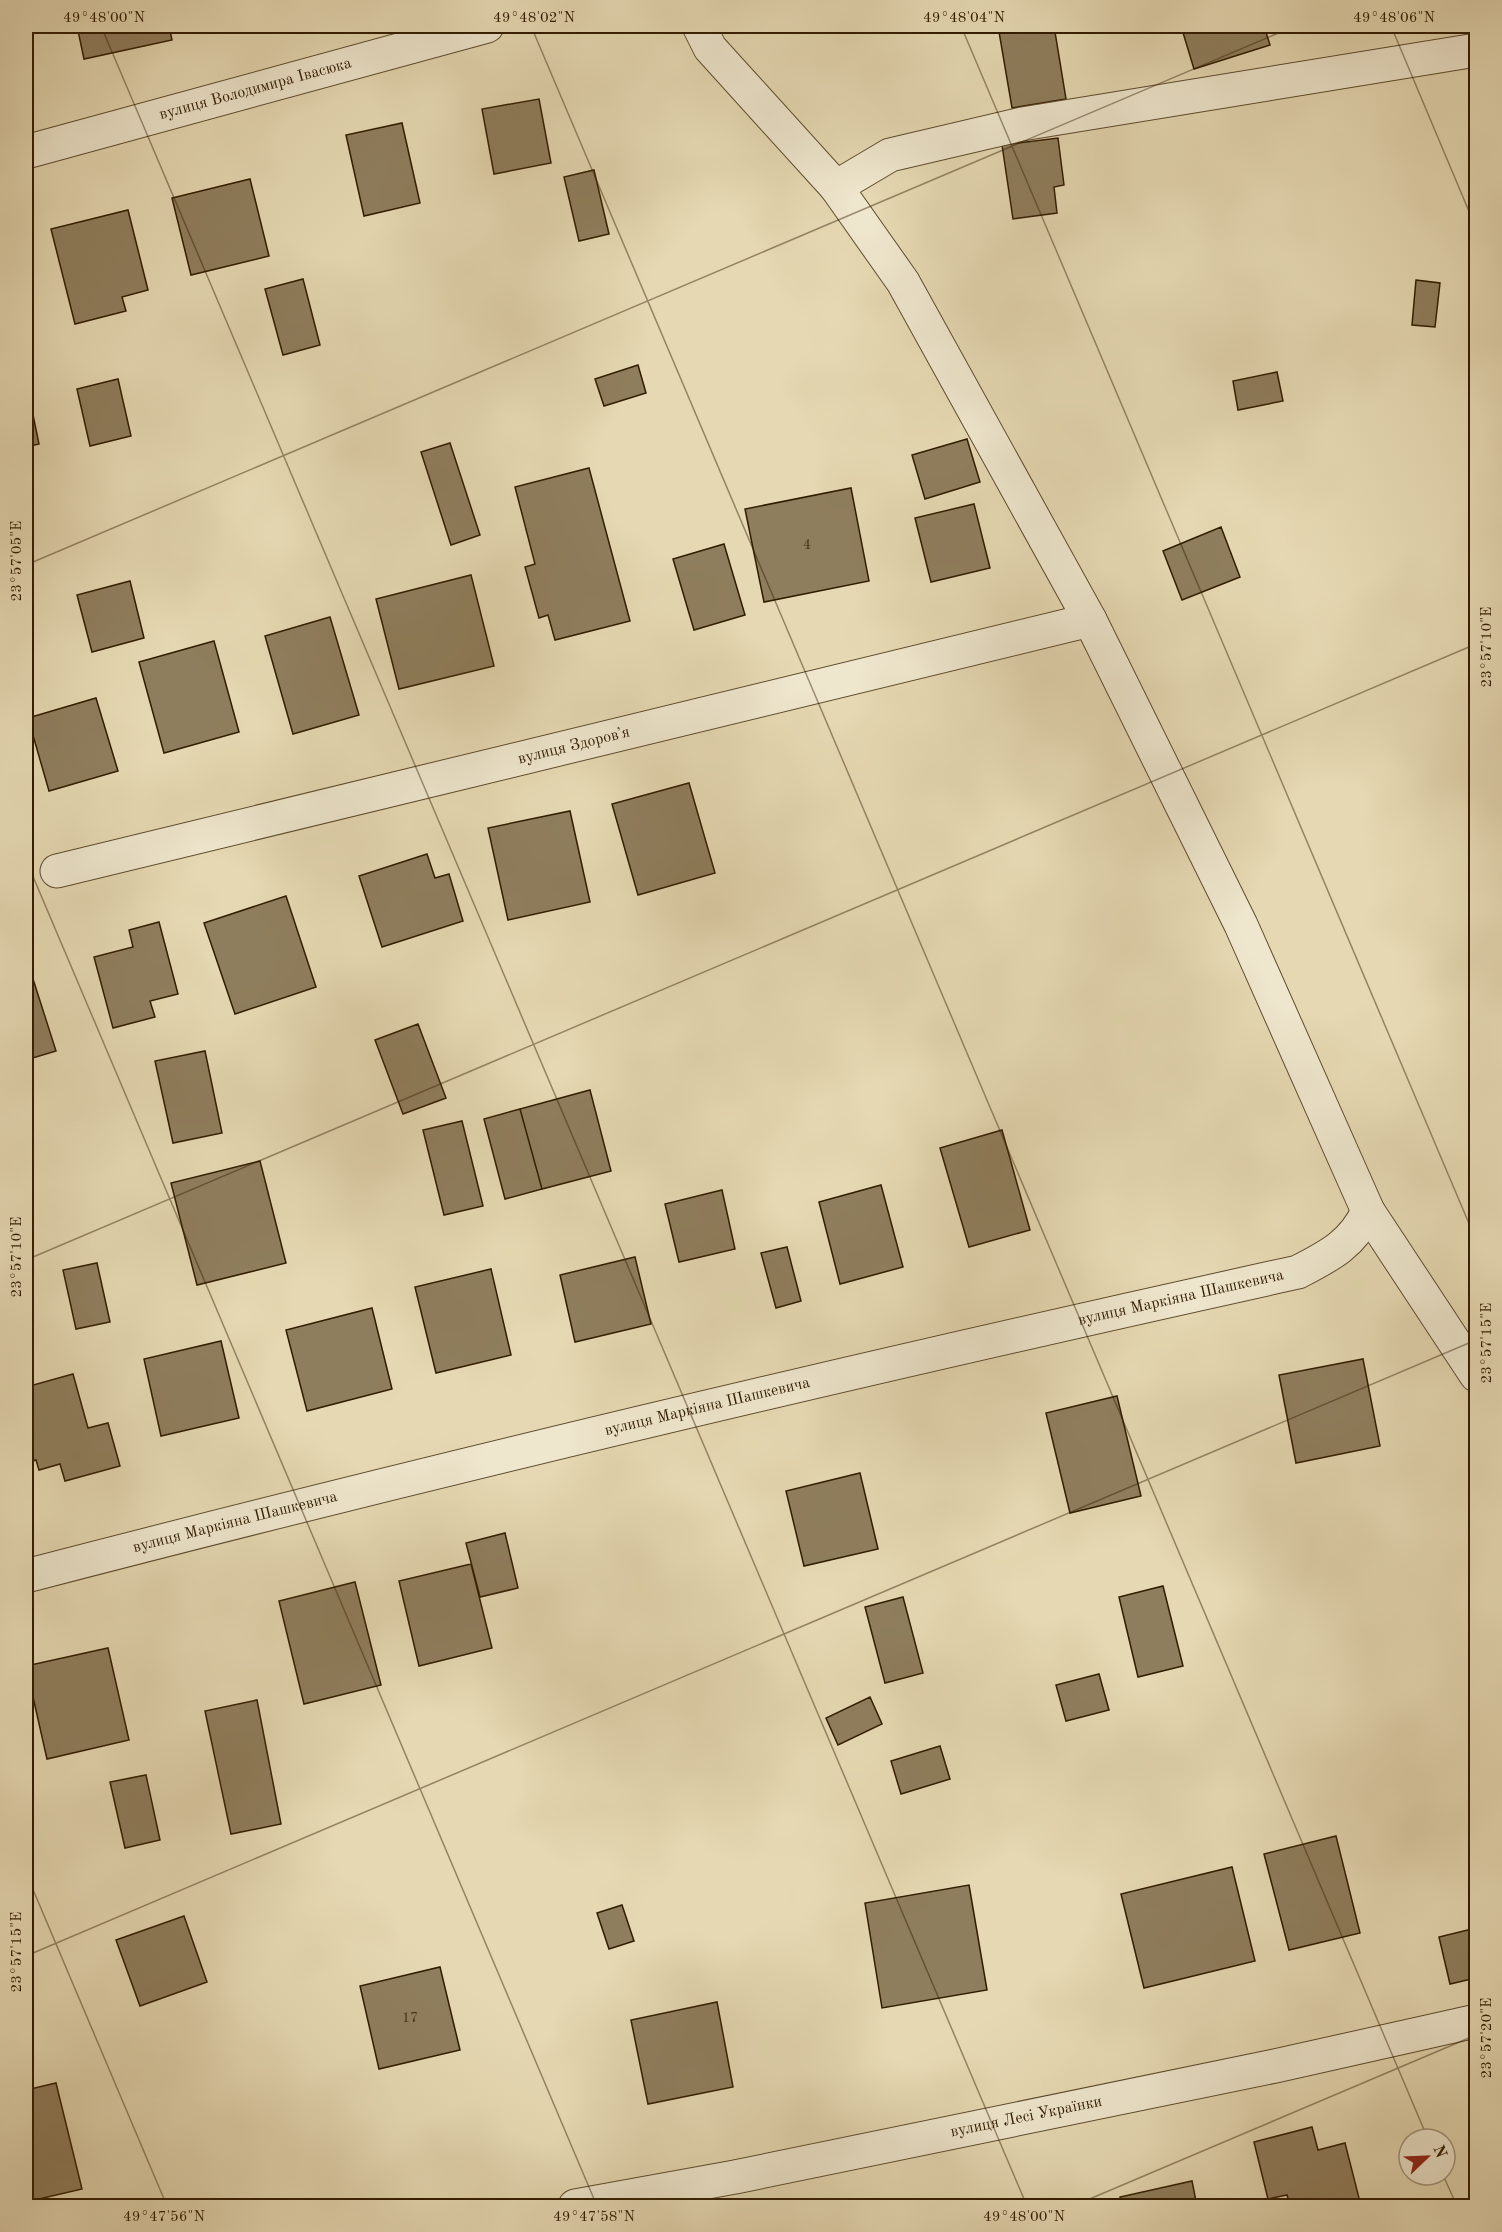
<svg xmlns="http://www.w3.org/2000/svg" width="1502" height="2232" font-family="'Old Standard TT',serif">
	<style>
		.building { fill: #8f7e5d; stroke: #311c00; stroke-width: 1.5 }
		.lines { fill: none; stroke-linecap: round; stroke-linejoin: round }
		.minor-casing { stroke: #5e4b2c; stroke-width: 35 }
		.minor { stroke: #eee6cd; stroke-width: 33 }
		.ticks { fill: none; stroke: #311c00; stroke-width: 1.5; stroke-opacity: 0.45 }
		.labels { text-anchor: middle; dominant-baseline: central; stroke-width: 6; stroke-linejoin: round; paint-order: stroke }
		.number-label { font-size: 14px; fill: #483417 }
		.street-label { font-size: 16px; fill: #311c00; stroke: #eee6cd }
		.neatline { fill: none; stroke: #311c00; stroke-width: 2 }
		.ticks-label { font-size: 15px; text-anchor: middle; fill: #311c00 }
	</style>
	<rect width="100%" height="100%" fill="#e5d8b2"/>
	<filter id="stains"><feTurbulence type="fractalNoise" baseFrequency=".00333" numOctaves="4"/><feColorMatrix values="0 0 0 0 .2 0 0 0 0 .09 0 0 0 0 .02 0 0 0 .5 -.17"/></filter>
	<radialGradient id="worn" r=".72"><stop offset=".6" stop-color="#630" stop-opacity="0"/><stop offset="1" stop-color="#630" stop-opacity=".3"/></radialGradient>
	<!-- building -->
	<path class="building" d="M77,26h92l3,14 -88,19z
		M998,26h56l12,73 -54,9z
		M1181,26h83l6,19 -76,24z
		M539,99l12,64 -57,11 -12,-65z
		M402,123l18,80 -56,13 -18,-81z
		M1058,138l6,47 -10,2 3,26 -44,6 -11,-74z
		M594,170l15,64 -30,7 -15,-64z
		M250,179l19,77 -78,19 -19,-77z
		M128,210l20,80 -26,7 4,14 -51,13 -24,-95z
		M303,279l17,66 -37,10 -18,-66z
		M1416,280l24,3 -5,44 -23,-2z
		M638,365l8,28 -42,13 -9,-27z
		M1277,372l6,29 -45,9 -5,-29z
		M118,379l13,57 -41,10 -13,-57z
		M26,381l13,63 -13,3z
		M967,439l13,43 -55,17 -13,-44z
		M450,443l30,92 -29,10 -30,-93z
		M589,468l41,153 -75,19 -7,-25 -9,3 -14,-51 10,-3 -20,-77z
		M851,488l18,93 -105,21 -19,-93z
		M974,504l16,64 -59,14 -16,-64z
		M1221,527l19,50 -58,23 -19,-49z
		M724,544l21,71 -51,15 -21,-71z
		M471,575l23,91 -95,23 -23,-90z
		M130,581l14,57 -52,14 -15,-57z
		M330,617l29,98 -66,19 -28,-98z
		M214,641l25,91 -75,21 -25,-91z
		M96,698l22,73 -69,20 -21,-73z
		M689,783l26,90 -77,22 -26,-91z
		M570,811l20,91 -82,18 -20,-92z
		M427,854l8,24 14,-4 14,47 -81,26 -23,-71z
		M286,896l30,91 -81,27 -31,-91z
		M159,922l19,72 -28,7 5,16 -42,11 -19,-71 39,-10 -4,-17z
		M26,957l30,94 -30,9z
		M418,1024l28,74 -43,16 -28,-74z
		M205,1051l17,82 -49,10 -18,-82z
		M590,1090l21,81 -69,18 -22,-80z
		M520,1109l22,80 -37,10 -21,-80z
		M462,1121l21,85 -39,9 -21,-85z
		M1002,1130l28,100 -61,17 -29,-99z
		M260,1161l26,102 -89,22 -26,-102z
		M881,1185l22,82 -63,17 -21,-82z
		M722,1190l13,59 -56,13 -14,-58z
		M787,1247l14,54 -25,7 -15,-55z
		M635,1257l16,67 -76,18 -15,-67z
		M97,1263l13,59 -34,7 -13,-59z
		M491,1269l20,86 -75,18 -21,-86z
		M372,1308l20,81 -85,22 -21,-81z
		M221,1341l18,77 -78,18 -17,-77z
		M1363,1359l17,87 -84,17 -17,-88z
		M73,1374l15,54 20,-5 12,43 -55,15 -5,-17 -21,6 -3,-10 -10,3v-76z
		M1117,1396l24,100 -71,17 -24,-100z
		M860,1473l18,76 -74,17 -18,-75z
		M505,1533l13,55 -38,9 -14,-54z
		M471,1564l21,84 -73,18 -20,-85z
		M355,1582l26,103 -77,19 -25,-103z
		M1163,1586l20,80 -45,11 -19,-80z
		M903,1597l20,76 -38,10 -20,-76z
		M108,1648l21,92 -82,19 -21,-93z
		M1099,1674l10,36 -43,11 -10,-36z
		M870,1697l12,27 -44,21 -12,-27z
		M257,1700l24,124 -50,10 -26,-123z
		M940,1746l10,33 -49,15 -10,-33z
		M146,1775l14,65 -35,8 -15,-66z
		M1336,1836l24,97 -71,17 -25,-96z
		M1232,1867l23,94 -111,27 -23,-94z
		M969,1885l18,105 -105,18 -17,-105z
		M622,1905l12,36 -25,8 -12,-36z
		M184,1916l23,66 -67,24 -24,-66z
		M1476,1928v50l-26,6 -11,-47z
		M440,1967l20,83 -81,19 -19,-83z
		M717,2002l16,85 -85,17 -17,-84z
		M56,2083l26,106 -56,13v-112z
		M1312,2127l6,23 27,-7 16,63h-71l-3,-11 -19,4 -14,-57z
		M1192,2181l5,25h-75l-2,-9z"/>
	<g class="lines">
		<!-- minor casing -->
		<g class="minor-casing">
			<g id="minor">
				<path d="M699,26l11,22 126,139 67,95 187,338 151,305 127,286 108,164"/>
				<path id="s1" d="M26,152l461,-126"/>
				<path d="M836,187l54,-32 132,-31 454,-74"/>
				<path d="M57,871l1033,-251"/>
				<path id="s2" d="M26,1576c422,-110 846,-210 1272,-304 31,-16 55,-28 70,-61"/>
				<path id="s3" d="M575,2206l160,-29 540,-111 201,-45"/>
			</g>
		</g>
		<!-- minor -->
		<use href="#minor" class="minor"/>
	</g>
	<!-- ticks -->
	<path class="ticks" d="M101,26l926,2180M531,26l897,2113M961,26l515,1214M1391,26l85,202M26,565l1269,-539M26,860l571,1346M26,1260l1450,-616M26,1873l141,333M26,1956l1450,-616M1443,2175l14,31M1073,2206l403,-171"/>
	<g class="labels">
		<!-- number labels -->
		<g class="number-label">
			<text x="807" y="545">4</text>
			<text x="410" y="2018">17</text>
		</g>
		<!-- street labels -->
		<g class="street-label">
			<text stroke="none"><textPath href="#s1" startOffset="238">вулиця Володимира Івасюка</textPath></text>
			<text transform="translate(574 746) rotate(-14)">вулиця Здоровʼя</text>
			<text stroke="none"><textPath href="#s2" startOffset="1188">вулиця Маркіяна Шашкевича</textPath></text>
			<text stroke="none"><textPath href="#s2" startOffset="702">вулиця Маркіяна Шашкевича</textPath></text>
			<text stroke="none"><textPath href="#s2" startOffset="216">вулиця Маркіяна Шашкевича</textPath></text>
			<text stroke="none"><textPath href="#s3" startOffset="460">вулиця Лесі Українки</textPath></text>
		</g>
	</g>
	<!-- margin -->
	<rect width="1502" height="2232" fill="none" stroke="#e5d8b2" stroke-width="66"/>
	<!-- north arrow -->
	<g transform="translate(1427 2157) rotate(67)"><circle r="28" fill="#eee6cd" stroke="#a2957b" stroke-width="1.5"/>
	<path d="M0-4.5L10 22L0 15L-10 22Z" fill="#8f2418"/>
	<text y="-9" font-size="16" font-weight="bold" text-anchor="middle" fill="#311c00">N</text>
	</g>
	<rect x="33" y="33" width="1436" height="2166" class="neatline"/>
	<g class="ticks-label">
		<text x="104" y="22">49°48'00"N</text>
		<text x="534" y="22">49°48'02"N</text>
		<text x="964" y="22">49°48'04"N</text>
		<text x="1394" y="22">49°48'06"N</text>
		<text transform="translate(16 561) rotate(-90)" y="5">23°57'05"E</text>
		<text transform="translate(1486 647) rotate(-90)" y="5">23°57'10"E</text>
		<text transform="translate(16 1257) rotate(-90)" y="5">23°57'10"E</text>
		<text transform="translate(1486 1343) rotate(-90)" y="5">23°57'15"E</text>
		<text transform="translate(16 1952) rotate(-90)" y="5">23°57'15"E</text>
		<text transform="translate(1486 2038) rotate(-90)" y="5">23°57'20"E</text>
		<text x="164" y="2221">49°47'56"N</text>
		<text x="594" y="2221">49°47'58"N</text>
		<text x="1024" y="2221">49°48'00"N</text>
	</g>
	<rect width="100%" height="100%" filter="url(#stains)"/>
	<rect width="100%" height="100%" fill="url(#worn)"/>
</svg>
